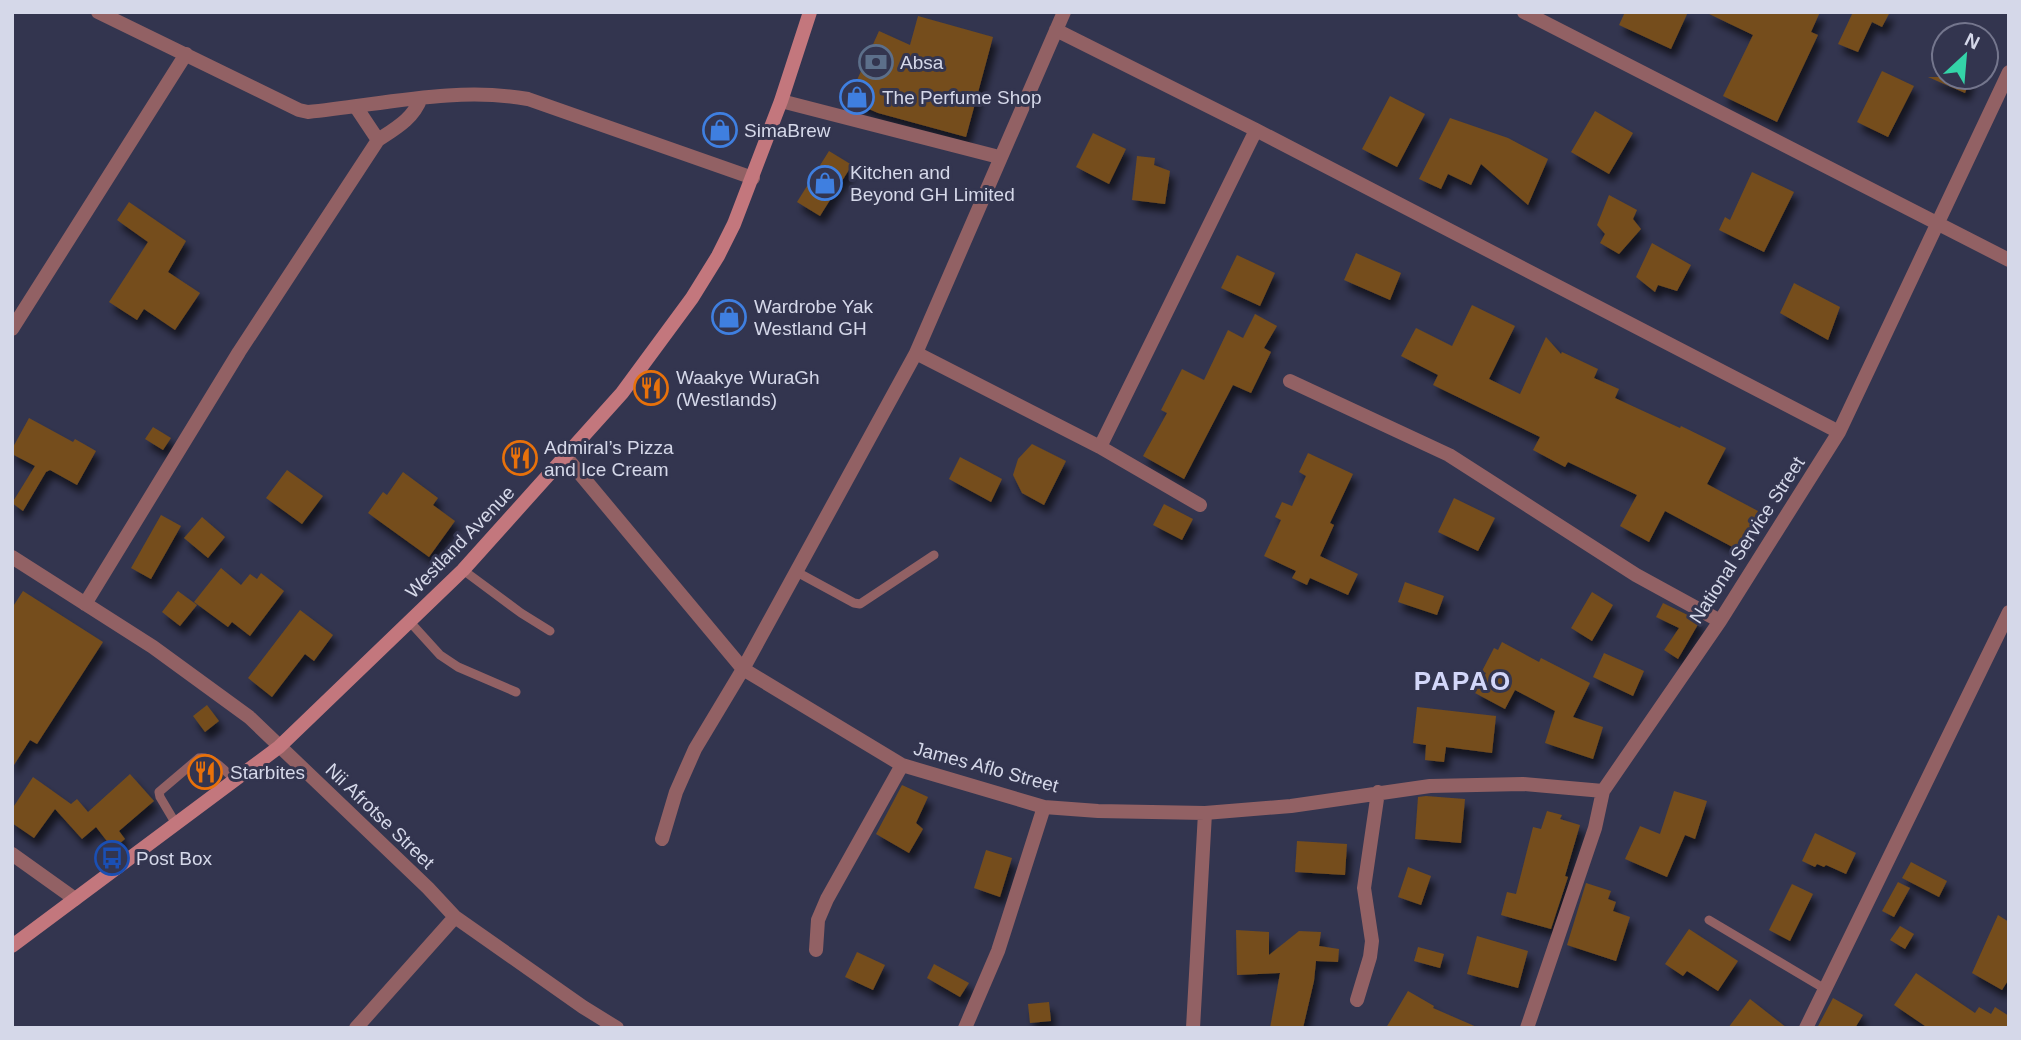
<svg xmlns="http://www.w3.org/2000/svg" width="2021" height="1040" font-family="Helvetica,sans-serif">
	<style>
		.building { fill: #744d1d; filter: url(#shadow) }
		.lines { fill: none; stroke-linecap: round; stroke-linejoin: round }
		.lane { stroke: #926164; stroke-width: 9 }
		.street { stroke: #926164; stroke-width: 14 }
		.secondary { stroke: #c3777d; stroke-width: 14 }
		.labels { text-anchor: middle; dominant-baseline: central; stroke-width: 6; stroke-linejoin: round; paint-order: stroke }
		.poi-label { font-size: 19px; fill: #d5d8e9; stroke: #33354f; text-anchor: start }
		.street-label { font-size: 19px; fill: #d5d8e9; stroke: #33354f }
		.district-label { font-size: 26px; font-weight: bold; letter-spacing: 2px; fill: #d3d7f9; stroke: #33354f }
	</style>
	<defs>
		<filter id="shadow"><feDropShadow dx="4.5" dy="8" stdDeviation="3.5" flood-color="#0009"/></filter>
	</defs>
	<rect width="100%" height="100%" fill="#33354f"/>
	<!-- building -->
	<path class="building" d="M1625,12h63l-17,37 -52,-24z
		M1705,12h115l-9,20 7,3 -41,87 -54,-26 30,-61z
		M1853,12h37l-8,15 -10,-5 -14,30 -20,-8z
		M918,16l75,21 -27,100 -88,-24 -30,-13 31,-69 31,14z
		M1882,71l32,15 -26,51 -31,-15z
		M1928,77h43l-6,16z
		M1390,96l35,18 -28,53 -35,-18z
		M1595,111l38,22 -24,41 -38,-22z
		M1450,118l58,20 40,21 -20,46 -47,-41 -10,21 -23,-11 -7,15 -22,-10z
		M1093,133l33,16 -17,35 -33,-17z
		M829,151l23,14 -32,51 -23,-14z
		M1137,156l18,2 -1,7 16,6 -5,33 -33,-4z
		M1752,172l42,20 -30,60 -45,-22 6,-13 5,3z
		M1609,195l28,15 -4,9 8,10 -22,25 -19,-11 5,-9 -8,-9z
		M129,202l57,39 -18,31 32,21 -25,37 -31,-21 -7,11 -28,-18 39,-60 -31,-22z
		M1652,243l39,22 -14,26 -19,-6 -3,7 -19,-15z
		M1356,253l45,20 -11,27 -46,-20z
		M1237,255l38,18 -15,33 -39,-18z
		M1794,283l46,24 -12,33 -48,-27z
		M1472,305l43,21 -26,53 31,15 26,-57 15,17 1,-2 36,17 -4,9 25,11 -4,9 65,30 1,-2 45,22 -19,36 51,27 -20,39 -73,-39 -16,31 -29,-16 17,-31 -69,-33 -3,5 -32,-17 7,-13 -107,-52 5,-10 -37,-19 15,-28 36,18z
		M1255,314l22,12 -13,22 7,4 -20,41 -18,-8 -49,94 -41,-23 24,-43 -6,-3 21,-41 22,11 24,-50 15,8z
		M29,418l44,24 2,-3 21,12 -19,34 -27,-15 -4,2 -23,39 -11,-8 23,-37 -23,-12v-5z
		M153,427l18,11 -8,12 -18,-11z
		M1032,444l34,17 -22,44 -22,-12 -9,-18 5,-16z
		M1308,453l45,21 -23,49 4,2 -14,31 38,18 -10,21 -38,-17 -3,7 -15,-7 4,-7 -32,-15 17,-36 -6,-3 7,-15 10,4 14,-30 -7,-4z
		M960,457l42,22 -11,23 -42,-23z
		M287,470l36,26 -21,28 -36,-26z
		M403,472l35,26 -5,7 22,16 -26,36 -61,-44 15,-21 4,3z
		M1454,498l41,20 -17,33 -40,-19z
		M1164,504l29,15 -11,21 -29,-15z
		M161,515l20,11 -30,53 -20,-11z
		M202,517l23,20 -17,21 -24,-20z
		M221,568l20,17 9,-11 7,5 4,-6 23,18 -34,45 -18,-14 -4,5 -34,-25z
		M1405,582l39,14 -7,19 -39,-13z
		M23,591l80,51 -66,102 -7,-4 -18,28v-160z
		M178,591l19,14 -17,21 -18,-14z
		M1592,592l21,13 -21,36 -21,-13z
		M1663,603l37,18 -22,38 -14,-9 15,-22 -23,-11z
		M300,610l33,25 -19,26 -9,-7 -33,43 -24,-19z
		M1502,642l37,20 2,-4 49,25 -17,34 30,10 -10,32 -48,-16 10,-32 -40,-21 -10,19 -30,-16 11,-20 -4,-2 12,-23 4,2z
		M1604,653l40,18 -11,25 -40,-19z
		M207,705l12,16 -14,11 -12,-16z
		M1417,707l79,9 -4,37 -46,-6 -2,15 -19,-2 1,-15 -13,-2z
		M130,774l24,27 -35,30 6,8 -12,10 -17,-22 -14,12 -27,-30 -21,29 -22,-15v-14l21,-32 38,27 6,-5 11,13z
		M902,785l26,12 -12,26 7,6 -14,24 -33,-19z
		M1674,791l33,10 -12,38 -10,-4 -18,42 -42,-18 15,-33 20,8z
		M1426,796l39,3 -4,44 -46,-4 3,-42z
		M1547,811l15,4 -2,4 20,6 -15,51 3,1 -17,52 -50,-14 6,-23 9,2 17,-67 8,2z
		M1815,833l41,20 -10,21 -20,-9 -2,2 -7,-3 -2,3 -13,-6z
		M1297,841l50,3 -2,31 -50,-3z
		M986,850l26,8 -12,39 -26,-9z
		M1911,862l36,19 -8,16 -37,-19z
		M1408,867l23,9 -10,29 -23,-8z
		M1898,882l12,6 -16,29 -12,-6z
		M1586,883l25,8 -3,8 8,3 -3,9 17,6 -14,44 -49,-16z
		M1792,884l21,10 -23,47 -21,-11z
		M1998,915l11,7v57l-7,11 -30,-17z
		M1900,926l14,8 -9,15 -15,-9z
		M1689,929l49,32 -20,30 -31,-20 -4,5 -18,-12z
		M1236,930l33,2v23l30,-24 22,1 -2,14 20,3 -1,13 -22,-1 -2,20 -11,47h-33l10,-55 -43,2z
		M1477,936l51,15 -10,37 -51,-14z
		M1418,947l26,7 -4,14 -26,-7z
		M857,952l28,13 -12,25 -28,-13z
		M934,964l35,19 -9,14 -33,-19z
		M1916,973l59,40 4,-6 12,7 4,-7 14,9v12h-81l-34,-23z
		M1408,991l26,15 -1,2 46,20h-93z
		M1833,998l30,17 -8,13h-38z
		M1750,999l37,29h-59z
		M1049,1002l2,19 -21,2 -2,-19z"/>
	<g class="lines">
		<!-- lane -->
		<path class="lane" d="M463,570l58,43 29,18
			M795,571l59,32 6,1 74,-49
			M410,622l30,33 18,12 58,25
			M176,824l-16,-27 -1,-5 40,-34c14,-2 26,13 36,22
			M1709,920l116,69"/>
		<!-- street -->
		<path class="street" d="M98,12l201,98 9,2c72,-7 148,-26 220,-13l225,79
			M1524,12l485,248
			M1056,30l200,100 583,302
			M781,101l218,56
			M356,107l22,33
			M12,329l174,-275
			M916,353l184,94 100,58
			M1290,381l159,74 187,120 84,46
			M1100,447l156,-317
			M566,457l177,212 159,96 142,42 54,4 107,2 86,-7 139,-20 93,-2 80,7
			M12,557l141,90 96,70 179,171 27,29 128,90 34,21
			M85,604l154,-252 139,-212c18,-12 35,-21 43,-42
			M662,839l14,-47 19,-43 48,-80 173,-316 148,-341
			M12,854l63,45
			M816,950l2,-30 9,-21 75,-134
			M1357,1000l13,-43 2,-16 -8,-53 14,-96
			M356,1028l99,-111
			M965,1028l33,-77 46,-144
			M1193,1028l12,-215
			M1527,1028l68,-200 8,-37 117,-170 119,-189 170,-360
			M1806,1028l203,-416"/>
		<!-- secondary -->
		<path class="secondary" d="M12,946l267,-199 184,-177 159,-177 70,-95 26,-42 16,-32 47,-123 29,-89"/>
	</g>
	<!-- icons -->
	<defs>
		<g id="bank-ring" transform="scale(1.75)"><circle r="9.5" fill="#33354f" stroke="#5c6f8a" stroke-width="1.5"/><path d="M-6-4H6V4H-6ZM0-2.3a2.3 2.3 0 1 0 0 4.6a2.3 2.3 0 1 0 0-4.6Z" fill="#5c6f8a"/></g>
		<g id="shop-ring" transform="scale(1.75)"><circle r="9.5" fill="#33354f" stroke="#3f7fe0" stroke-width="1.5"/><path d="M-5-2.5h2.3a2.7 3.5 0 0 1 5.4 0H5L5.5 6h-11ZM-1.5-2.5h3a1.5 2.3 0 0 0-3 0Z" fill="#3f7fe0"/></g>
		<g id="restaurant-ring" transform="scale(1.75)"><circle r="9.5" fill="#33354f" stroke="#e8710a" stroke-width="1.5"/><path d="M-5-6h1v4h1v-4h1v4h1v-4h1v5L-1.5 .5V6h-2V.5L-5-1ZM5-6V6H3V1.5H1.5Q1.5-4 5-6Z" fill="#e8710a"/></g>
		<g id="bus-ring" transform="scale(1.75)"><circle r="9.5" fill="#33354f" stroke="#1a4fb4" stroke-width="1.5"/><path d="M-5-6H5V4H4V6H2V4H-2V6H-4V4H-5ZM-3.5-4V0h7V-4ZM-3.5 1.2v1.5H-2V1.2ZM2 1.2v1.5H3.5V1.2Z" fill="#1a4fb4"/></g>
	</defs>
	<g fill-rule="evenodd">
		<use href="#bank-ring" x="876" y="62"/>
		<use href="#shop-ring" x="857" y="97"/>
		<use href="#shop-ring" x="720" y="130"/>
		<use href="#shop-ring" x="825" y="183"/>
		<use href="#shop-ring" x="729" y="317"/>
		<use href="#restaurant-ring" x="651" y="388"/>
		<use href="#restaurant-ring" x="520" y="458"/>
		<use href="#restaurant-ring" x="205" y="772"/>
		<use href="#bus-ring" x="112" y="858"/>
	</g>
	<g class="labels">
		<!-- poi labels -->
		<g class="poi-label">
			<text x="900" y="62">Absa</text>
			<text x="882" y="97">The Perfume Shop</text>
			<text x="744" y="130">SimaBrew</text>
			<text x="850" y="172">Kitchen and<tspan x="850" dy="22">Beyond GH Limited</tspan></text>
			<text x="754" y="306">Wardrobe Yak<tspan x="754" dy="22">Westland GH</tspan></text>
			<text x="676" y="377">Waakye WuraGh<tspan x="676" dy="22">(Westlands)</tspan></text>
			<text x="544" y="447">Admiral’s Pizza<tspan x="544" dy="22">and Ice Cream</tspan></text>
			<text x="230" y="772">Starbites</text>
			<text x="136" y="858">Post Box</text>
		</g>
		<!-- street labels -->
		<g class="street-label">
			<text transform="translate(1747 540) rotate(-57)">National Service Street</text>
			<text transform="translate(460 542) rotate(-46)">Westland Avenue</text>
			<text transform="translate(986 767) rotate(15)">James Aflo Street</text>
			<text transform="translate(380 816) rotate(44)">Nii Afrotse Street</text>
		</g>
		<!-- district labels -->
		<g class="district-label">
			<text x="1463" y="681">PAPAO</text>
		</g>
	</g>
	<!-- border -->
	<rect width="2021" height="1040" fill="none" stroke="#d5d8e9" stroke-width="28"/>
	<!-- north arrow -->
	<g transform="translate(1965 56) rotate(26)"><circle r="33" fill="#33354f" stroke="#74768d" stroke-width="2"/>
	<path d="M0-5L12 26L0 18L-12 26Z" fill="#34d4a8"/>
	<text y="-10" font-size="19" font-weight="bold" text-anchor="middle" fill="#d5d8e9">N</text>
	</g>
</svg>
